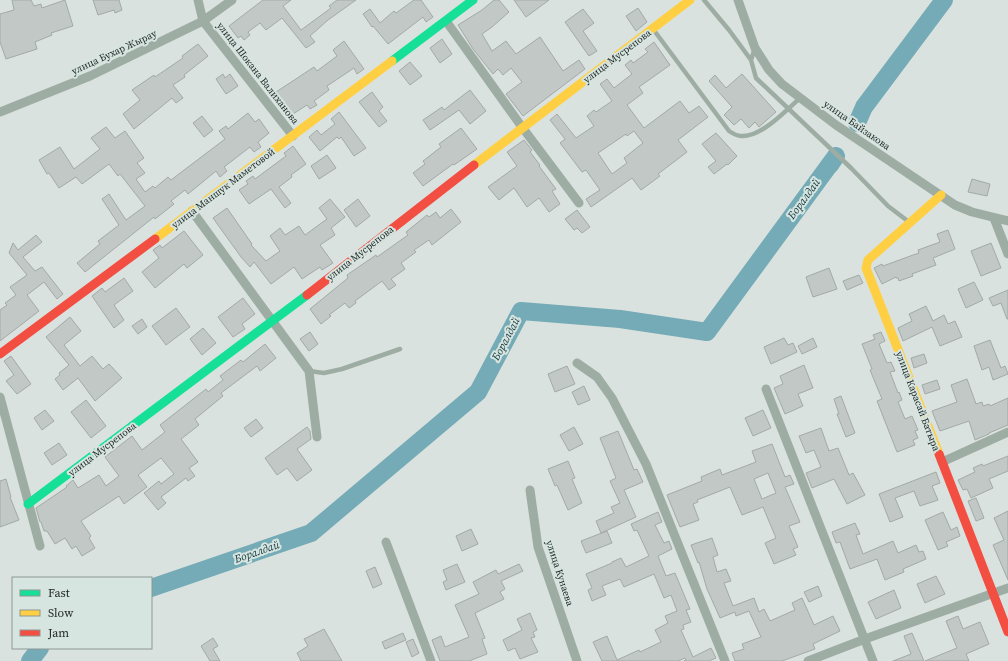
<svg xmlns="http://www.w3.org/2000/svg" width="1008" height="661" font-family="'Source Serif 4',serif">
	<style>
		.lines { fill: none; stroke-linecap: round; stroke-linejoin: round }
		.river { stroke: #74abb6; stroke-width: 18 }
		.building { fill: #c2c8c6; stroke: #a3a9a7; fill-rule: evenodd }
		.lane { stroke: #9eada4; stroke-width: 4.5 }
		.street { stroke: #9eada4; stroke-width: 9 }
		.fast { stroke: #16e098; stroke-width: 9 }
		.slow { stroke: #ffcf43; stroke-width: 9 }
		.jam { stroke: #f24e42; stroke-width: 9 }
		.labels { text-anchor: middle; dominant-baseline: central; stroke-width: 4; stroke-linejoin: round; paint-order: stroke }
		.street-label { font-size: 10px; fill: #1e2322; stroke: #d6e5e0 }
		.water-label { font-size: 11px; font-style: italic; fill: #12363e; stroke: #d6e5e0 }
	</style>
	<rect width="100%" height="100%" fill="#dae2df"/>
	<g class="lines">
		<!-- river -->
		<path class="river" d="M857,123l7,-16 80,-107
			M151,588l160,-55 167,-141 43,-81 99,8 87,13 129,-176 -6,9
			M30,661l10,-13"/>
	</g>
	<!-- building -->
	<path class="building" d="M12,0h19l3,6 7,-2 1,4 23,-8 8,26 -22,7 1,2 -17,7 2,7 -31,10 -6,-17v-28l14,-4z
		M93,0h26l3,10 -7,3 -1,-3 -16,5z
		M263,0h28l-8,6 18,24 30,-22 -2,-2 8,-6h19l-28,20 -18,16 5,6 -9,6 -24,-30 -16,12 -6,-7 -12,9 2,3 -6,5 -3,-4 -3,2 -9,-12z
		M414,0h7l12,17 -7,5 -3,-5 -35,27 -15,-18 -1,1 -9,-13 7,-5 10,14 14,-12 2,2z
		M494,0h5l10,12 -17,15 -10,7 10,17 14,-10 10,13 24,-17 23,34 16,-11 6,9 -62,47 -17,-22 16,-12 -11,-14 -8,7 -5,-6 -5,5 -20,-25 -15,-24 24,-15z
		M514,0h35l-23,17z
		M638,8l9,14 -11,9 -10,-15z
		M583,9l11,14 -11,8 14,20 -8,5 -24,-34z
		M442,39l10,15 -12,9 -10,-15z
		M344,41l20,28 -7,5 -3,-6 -27,18 2,4 -15,11 3,4 -7,4 -3,-4 -14,9 -8,-11 -4,2 -8,-11 41,-27 3,4 20,-15 -4,-6z
		M654,42l16,23 -31,22 4,6 -16,12 17,23 36,-27 9,12 10,-7 9,11 -30,23 9,12 -29,22 2,2 -19,14 -9,-12 -41,29 -5,-8 14,-9 -14,-20 -4,2 -22,-29 5,-4 -15,-19 7,-6 19,24 18,-12 -7,-10 7,-6 2,2 16,-11 -12,-17 7,-5 7,9 18,-14 -7,-9 6,-5 2,3 15,-11 -3,-3zM634,131l9,12 -19,15 3,5 -15,11 -14,-21 28,-19 1,2z
		M198,44l10,12 -24,19 1,2 -12,8 10,13 -7,5 -4,-5 -38,31 -11,-15 17,-14 -8,-10 22,-15 1,2 28,-19 -1,-2z
		M410,62l12,14 -12,9 -11,-14z
		M223,74l2,4 5,-4 8,12 -12,8 -10,-15z
		M742,74l34,38 -17,15 -4,-5 -6,6 -8,-9 -7,6 -10,-10 8,-8 -23,-26 6,-6 11,13z
		M470,90l16,21 -16,13 -11,-14 -29,20 -7,-10 19,-13 2,3z
		M372,92l11,15 -4,4 8,10 -8,6 -20,-25z
		M339,112l27,36 -12,8 -13,-19 -2,2 -2,-2 -17,14 -11,-14 8,-7 4,5 14,-11 -4,-5z
		M248,113l7,9 4,-3 10,14 -11,9 3,5 -7,5 -4,-5 -26,20 3,4 -7,6 -4,-6 -28,23 -3,-4 -14,11 3,3 -19,15 -1,-2 -69,55 -8,-9 23,-19 -2,-3 21,-16 -17,-26 7,-5 17,26 19,-14 -25,-32 -2,2 -9,-12 -27,20 -6,-7 -17,11 -10,-15 -2,1 -8,-14 21,-13 14,22 26,-20 -9,-11 15,-11 9,11 10,-7 19,27 -7,5 8,10 -9,6 9,13 8,-6 2,2 13,-11 3,3 54,-41 -6,-8 7,-5 2,3z
		M202,116l11,14 -9,7 -11,-14z
		M461,128l16,21 -23,16 -1,-1 -30,22 -10,-13 12,-9 -2,-3 18,-14 -2,-3z
		M716,133l21,23 -9,9 -1,-1 -13,10 -6,-7 8,-6 -14,-17z
		M524,140l8,10 -2,2 10,13 -1,1 17,23 -4,2 8,13 -11,8 -10,-14 -12,9 -13,-19 -15,12 -11,-13 29,-21 -10,-14z
		M293,146l13,18 -15,11 1,2 -13,10 12,16 -6,5 -14,-19 -22,15 -10,-14 9,-6 -2,-3 7,-5 2,3 31,-23 -2,-3z
		M327,155l9,13 -17,11 -8,-13z
		M972,179l18,5 -3,12 -19,-4z
		M330,199l15,18 -14,11 4,7 -15,10 13,18 -11,7 -2,-3 -18,12 -8,-12 -23,17 -17,-22 -4,5 -9,-10 -28,-39 14,-10 25,36 -1,1 15,16 14,-10 -10,-15 10,-8 5,7 14,-9 6,9 22,-16 -8,-11z
		M358,199l12,17 -14,11 -12,-17z
		M451,209l10,13 -29,23 -3,-5 -15,10 2,2 -15,11 4,6 -14,10 5,6 -7,5 -7,-9 -27,20 1,2 -7,5 -4,-5 -16,12 2,1 -10,8 -11,-15 38,-31 -1,-3 29,-20 1,2 31,-22 -2,-3 21,-17 2,2 7,-5 4,6z
		M577,210l13,17 -8,6 -5,-5 -3,2 -9,-11z
		M948,230l7,19 -22,9 3,7 -24,9 1,2 -14,5 -1,-3h-2v-1l-14,7 -8,-16 8,-4 1,2 30,-11 6,-2 -1,-3 22,-8 -3,-8z
		M184,231l19,24 -16,13 -3,-4 -29,24 -13,-16 17,-14 -6,-8 7,-5 2,3z
		M36,235l6,7 -19,15 12,14 7,-4 21,27 -6,5 -13,-17 -17,13 12,16 -39,30v-31l7,-5 -2,-2 11,-8 -6,-8 17,-12 -18,-22 4,-10 5,7z
		M991,243l10,25 -20,8 -10,-25z
		M829,268l8,21 -24,8 -7,-20z
		M859,275l4,8 -16,7 -4,-9z
		M124,278l9,13 -19,14 10,15 -10,8 -22,-32 10,-8 3,4z
		M974,282l9,18 -17,8 -8,-19z
		M1008,290v29h-1l-6,-16 -8,3 -4,-8z
		M243,298l12,16 -13,10 3,5 -12,8 -15,-20z
		M926,306l7,15 11,-6 4,9 7,-3 7,16 -22,9 -8,-19 -29,14 -5,-13 14,-7 -3,-7z
		M176,308l14,19 -24,18 -14,-19z
		M70,317l11,14 -17,14 16,21 12,-10 11,13 6,-5 13,14 -27,23 -17,-23 -15,12 -8,-11 5,-4 -1,-2 10,-8 -23,-28z
		M142,319l5,8 -9,7 -6,-8z
		M203,328l13,15 -14,12 -12,-16z
		M310,332l8,12 -9,7 -9,-12z
		M881,332l4,9 -6,3 8,19 4,-1 4,9 -5,1 8,21 1,-1 3,8 -4,2 7,17 7,-3 6,14 -3,1 3,7 -5,2 2,5 -18,7 -20,-51 5,-2 -12,-29 2,-1 -10,-25 13,-5 -2,-4z
		M784,338l4,7 5,-2 4,9 -26,12 -7,-17z
		M813,338l4,9 -15,7 -4,-8z
		M990,340l11,28 4,-2 3,8 -15,6 -4,-13 -7,3 -8,-24z
		M265,344l11,14 -16,13 -3,-5 -36,27 2,3 -28,23 4,6 -18,14 17,23 -9,6 6,8 -7,5 -2,-3 -25,19 5,6 -8,7 -14,-17 15,-12 2,3 13,-10 -13,-16 -23,17 9,12 -23,17 -5,-8 -38,25 10,15 -2,2 6,10 -13,8 -6,-10 -4,3 -7,-11 -10,6 -8,-13h-3l-3,-9h-1l-4,-14 31,-21 -1,-1 7,-6 5,8 21,-13 7,11 13,-10 -14,-19 27,-21 10,14 23,-18 -5,-7 46,-36 2,3 15,-12 -3,-4 21,-16 2,2z
		M924,354l3,9 -13,5 -3,-10z
		M11,356l20,28 -14,10 -11,-13 8,-6 -10,-14z
		M804,365l9,23 -15,6 5,12 -18,8 -11,-26 9,-4 -3,-8z
		M567,366l8,18 -20,8 -7,-18z
		M967,379l9,25 6,-2 1,4 6,-2 1,2 18,-8v27l-19,8v1l-14,6 -6,-19 -29,10 -8,-20 25,-9 -6,-17z
		M937,380l3,9 -15,5 -3,-9z
		M584,386l6,14 -12,5 -6,-13z
		M841,396l14,37 -9,4 -9,-23h2l-5,-15z
		M86,400l20,26 -15,12 -20,-26z
		M45,410l9,11 -12,9 -8,-12z
		M763,410l8,18 -18,8 -8,-18z
		M256,419l7,9 -12,9 -7,-9z
		M307,427l3,4 1,8 -14,10 15,21 -15,11 -10,-13 -10,7 -12,-17z
		M574,427l9,17 -14,7 -9,-16z
		M821,428l8,23 9,-3 11,27 4,-2 12,22 -18,9 -13,-25 -22,9 -6,-15 15,-6 -7,-17 -8,3 -7,-17z
		M618,431l16,39 3,-1 6,13 -19,8 12,27 -35,16 -5,-12 18,-8 -3,-6 9,-4 -10,-22 6,-3 -16,-40z
		M59,443l8,12 -15,10 -8,-12z
		M772,444l13,33 5,-2 4,9 -9,3 15,35 -11,4 9,21 -5,2 3,6 -22,9 -9,-21 11,-5 -13,-31 -21,8 -12,-28 -33,13 1,2 -5,2 6,16 -19,7 -13,-32 35,-14 -1,-4 19,-8 2,6 34,-13 -4,-11zM768,473l8,20 -14,6 -8,-20z
		M1008,456v15l-19,8 4,9 -22,10 -4,-9 -4,1 -5,-10 17,-8 -2,-4 9,-4 1,2z
		M568,461l7,17 -3,1 10,24 -14,7 -11,-25 -2,1 -7,-17z
		M936,472l4,11 -8,3 6,14 -18,6 -6,-15 -19,7 8,19 -13,5 -11,-28z
		M6,479l5,18h-1l9,23 -19,7v-46z
		M976,498l8,20 -8,3 -8,-20z
		M1008,511v69l-15,-35 11,-5 -10,-22z
		M658,512l4,10 -7,3 9,18 5,-2 3,8 -14,7 8,20 9,-3 15,36 -4,1 5,12 -8,3 1,4 -3,1 12,27 18,-9 5,10 -7,3h-25l2,-1 -1,-2 -7,3h-76l-9,-19 14,-6 10,24 22,-10 1,2 21,-10 -6,-12 13,-7 -3,-7 12,-5 -6,-16 -7,3 -10,-24 -30,13 -4,-8 -18,7 4,9 -14,6 -4,-11 4,-2 -6,-14 26,-11v-1l9,-4 5,9 23,-11 -12,-26 -3,1 -3,-7z
		M943,512l8,18 6,-3 3,9 -14,6 2,4 -10,4 -13,-30z
		M855,523l5,11 -4,1 7,19 30,-13 5,12 18,-8 3,7 4,-1 3,8 -23,10 1,3 -19,8 -8,-21 -27,10 -10,-27 -4,1 -4,-11z
		M471,529l7,15 -16,7 -6,-15z
		M607,531l5,12 -26,10 -5,-12z
		M712,538l6,17 -5,2 4,15 9,-3 5,12 -7,2 9,23 21,-8 5,14 5,-3 6,12 25,-11 -3,-7 10,-5 12,27 19,-9 7,15 -27,13 2,5 -33,12h-47l-3,-8 12,-4 -2,-5 19,-7 -12,-26 -13,5 -1,-4 -15,6 -13,-29 -8,-27 -1,1 -7,-18z
		M457,564l8,18 -19,8 -3,-8 4,-2 -4,-10z
		M519,564l4,7 -22,10 4,8 -5,3 4,7 -29,14 10,25 -3,1 5,15 -18,7h-29l-8,-21 9,-4 4,11 24,-10 -14,-32 24,-11 -6,-12 23,-12 2,4z
		M375,567l7,17 -9,4 -7,-17z
		M936,576l9,18 -20,9 -8,-19z
		M818,586l4,10 -13,6 -5,-10z
		M894,590l7,18 -25,11 -8,-17z
		M530,613l7,17 -4,2 2,5 -4,1 7,14 -18,7 -5,-11 -7,3 -5,-11 19,-10 -5,-11z
		M958,616l5,13 17,-7 9,22 -23,10 3,7h-44l32,-13 -11,-27z
		M324,629l18,32h-41l-4,-8 11,-7 -4,-7z
		M403,633l3,7 -21,9 -3,-7z
		M912,633l12,28h-31l18,-7 -7,-18z
		M213,638l5,8 -5,3 7,12h-10l-9,-15z
		M413,639l6,14 -7,4 -6,-15z"/>
	<g class="lines">
		<!-- lane -->
		<path class="lane" d="M704,0l25,30 22,30
			M653,29l76,102c3,2 8,5 12,5 19,2 46,-26 59,-38
			M755,48l-4,12 5,18 95,90 37,38 21,16
			M309,371l15,2 18,-4 58,-20"/>
		<!-- street -->
		<path class="street" d="M198,0l5,21 90,115
			M738,0l17,48 14,22 13,14 54,41 119,80 17,7 36,9
			M446,21l76,106 57,76
			M0,112l90,-36 113,-55 29,-21
			M192,211l117,160 8,66
			M994,218l14,36
			M577,363l20,14 15,21 34,66 79,197
			M766,389l107,272
			M0,397l40,149
			M942,462l66,-30
			M530,490l8,57 39,114
			M386,542l45,119
			M808,661l57,-22 143,-51"/>
		<!-- fast -->
		<path class="fast" d="M392,61l81,-61
			M28,504l279,-209"/>
		<!-- slow -->
		<path class="slow" d="M474,165l216,-165
			M155,239l237,-178
			M939,454l-73,-186 2,-8 73,-65"/>
		<!-- jam -->
		<path class="jam" d="M307,295l167,-130
			M0,354l155,-115
			M939,454l69,178"/>
	</g>
	<g class="labels">
		<!-- street labels -->
		<g class="street-label">
			<text transform="translate(114 52) rotate(-25)">улица Бухар Жырау</text>
			<text transform="translate(617 56) rotate(-37)">улица Мусрепова</text>
			<text transform="translate(258 73) rotate(52)">улица Шокана Валиханова</text>
			<text transform="translate(857 125) rotate(35)">улица Байзакова</text>
			<text transform="translate(223 188) rotate(-37)">улица Маншук Маметовой</text>
			<text transform="translate(360 253) rotate(-38)">улица Мусрепова</text>
			<text transform="translate(918 401) rotate(69)">улица Карасай Батыра</text>
			<text transform="translate(102 449) rotate(-37)">улица Мусрепова</text>
			<text transform="translate(560 573) rotate(72)">улица Кунаева</text>
		</g>
		<!-- water labels -->
		<g class="water-label">
			<text transform="translate(804 199) rotate(-54)">Боралдай</text>
			<text transform="translate(506 339) rotate(-62)">Боралдай</text>
			<text transform="translate(257 552) rotate(-19)">Боралдай</text>
		</g>
	</g>
	<!-- legend -->
	<rect x="12" y="577" width="140" height="72" fill="#d6e5e0" stroke="#8c9794"/>
	<rect x="20" y="590" width="20" height="6" fill="#16e098" stroke="#8c9794"/>
	<text x="48" y="597" font-size="12" fill="#1e2322">Fast</text>
	<rect x="20" y="610" width="20" height="6" fill="#ffcf43" stroke="#8c9794"/>
	<text x="48" y="617" font-size="12" fill="#1e2322">Slow</text>
	<rect x="20" y="630" width="20" height="6" fill="#f24e42" stroke="#8c9794"/>
	<text x="48" y="637" font-size="12" fill="#1e2322">Jam</text>
</svg>
